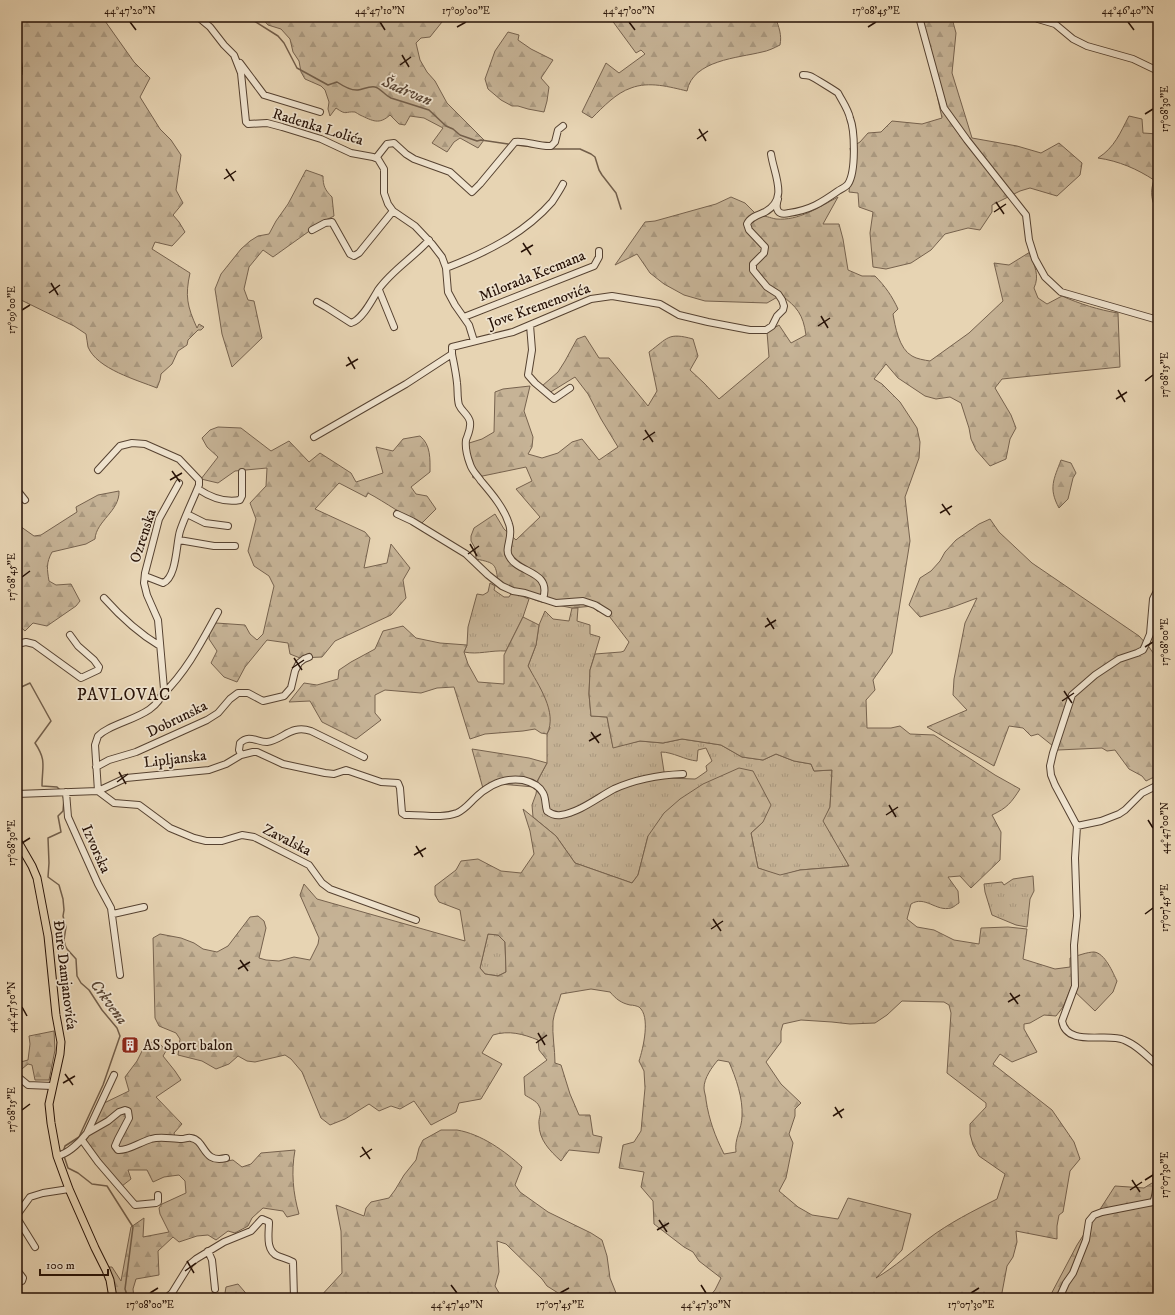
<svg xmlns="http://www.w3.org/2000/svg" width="1175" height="1315" font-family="'IM FELL DW Pica',serif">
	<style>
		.grass { fill: url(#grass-tufts); stroke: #76624e; fill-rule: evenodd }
		.forest { fill: url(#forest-firs); stroke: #76624e; fill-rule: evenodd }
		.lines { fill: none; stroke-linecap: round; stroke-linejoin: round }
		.stream { stroke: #725e4a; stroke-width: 1.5 }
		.minor-casing { stroke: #564231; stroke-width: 8 }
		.major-casing { stroke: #261106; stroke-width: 9 }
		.minor { stroke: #efe3ce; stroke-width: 6 }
		.major { stroke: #e7d4b3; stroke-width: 7 }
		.ticks { fill: none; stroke: #261106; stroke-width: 1.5 }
		.labels { text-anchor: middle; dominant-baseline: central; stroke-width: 3.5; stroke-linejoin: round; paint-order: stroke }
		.street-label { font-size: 15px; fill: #261106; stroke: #efe3ce }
		.poi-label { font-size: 15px; fill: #261106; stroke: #efe3ce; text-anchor: start }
		.water-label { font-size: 16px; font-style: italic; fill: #594534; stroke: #efe3ce }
		.quarter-label { font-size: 17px; letter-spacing: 1px; fill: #261106; stroke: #efe3ce }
		.neatline { fill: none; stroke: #261106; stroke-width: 1.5 }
		.ticks-label { font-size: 10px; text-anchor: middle; fill: #261106 }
	</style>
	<defs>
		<pattern id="grass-tufts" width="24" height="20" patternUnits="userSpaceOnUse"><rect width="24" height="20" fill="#c6b396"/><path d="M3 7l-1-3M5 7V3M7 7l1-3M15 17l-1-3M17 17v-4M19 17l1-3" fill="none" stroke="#aa9980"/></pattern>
		<pattern id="forest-firs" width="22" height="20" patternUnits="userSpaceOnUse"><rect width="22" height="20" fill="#c6b396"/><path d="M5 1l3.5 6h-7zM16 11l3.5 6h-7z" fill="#aa9980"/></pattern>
	</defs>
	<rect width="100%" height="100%" fill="#e7d4b3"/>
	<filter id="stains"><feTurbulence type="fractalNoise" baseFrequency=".005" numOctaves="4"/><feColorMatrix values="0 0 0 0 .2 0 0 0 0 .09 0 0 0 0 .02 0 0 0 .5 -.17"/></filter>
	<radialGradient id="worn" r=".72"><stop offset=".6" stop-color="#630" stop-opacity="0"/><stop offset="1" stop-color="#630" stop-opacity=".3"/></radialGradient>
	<!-- grass -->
	<path class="grass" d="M490,583l5,3 -1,4 10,7h5l3,-5 17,7 -6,18 -17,34c-15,-1 -28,4 -42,1l3,-7 1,-18 9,-33 6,1 5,-3z
		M572,608h6l-1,13 13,4v9l10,3 -10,33 -1,24 2,22 16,1 6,30 27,-6 23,2 19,-4 39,6 21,12 21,3 13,-6 18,7 17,3 3,7 18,-1 -2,37 -6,14 25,45 -49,4 -20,6 -22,-8 -7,-35 12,-11 -115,14 -10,39 -6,8 -57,-20 -19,-27 -23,-19 -1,-12 4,-11 2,-14 9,-17v-29l3,-6 -17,-52 -5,-10 8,-21 3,-20 6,-14 8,8 16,2zM706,748l6,13 -6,5 1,5 -10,7 -2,1 -30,-1 -4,-26c12,0 24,8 36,9l1,-11z
		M1033,876l1,15 -4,8 -3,28 -11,-2 -24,-10 -7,-23 -1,-8 18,-2 2,3 9,-6z
		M488,934l10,1 7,7 1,30 -8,4 -13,-2 -5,-6z"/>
	<!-- forest -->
	<path class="forest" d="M17,17h89l-1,4 29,41 16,16 -10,19 20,32 11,11 10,15 -5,35 7,13 -10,12 6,7 6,10 -13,14 -17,-4 -3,7 38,24c-5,23 -3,33 7,55l2,-4 5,3 -3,3h-3l-10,10 -1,5 -9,6 -6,13 -11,10 -1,6 -3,8c-20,-8 -60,-19 -69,-41 -1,-4 -1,-9 -2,-13l-12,-8 -57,-28v-34l4,-11 -1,-12 -3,-1v-166l5,1c1,-8 1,-14 -5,-20z
		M261,17h185l-16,20 -9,1 -5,5 4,17 7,12 8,9 12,22 37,37 -6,8 -18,-10 -6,4 -7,10 -15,-9 11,-15 -19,-10 -14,-2 -5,9 -6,-1 -9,-9c-11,10 -17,6 -30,0 -2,-1 -3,-2 -5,-3 -10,-1 -8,4 -19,-4l-6,8 -2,-7 1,-7 -4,-12 -4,-4 -16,-7 -4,-7 -2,-11 -6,-9 -3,-13 -9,-10 -13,-4z
		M612,17h163c4,10 7,18 5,28 -6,3 -12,6 -18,7 -24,6 -69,8 -75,39 -17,-4 -38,-10 -56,-3 -15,5 -28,19 -39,30l-10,-6 24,-49 13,10 26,-19 -4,-4 -5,3 -25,-34z
		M920,17h35l-2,5 3,11 -4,40 20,65 45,8 24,7 18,-10 23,20 -2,12 -23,21 -27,-8 -10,3 -28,14v7l-12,18 -12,-2 -23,6 -14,16 -20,13 -25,6 -13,-2 -3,-34 3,-21 -14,-5 -1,-14 -9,-1 3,-31 -2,-13 10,-6 8,-9 13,-1 11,-11 30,3 20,-6z
		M508,32l11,3 -1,5 13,9 22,11 -12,18 8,9 -2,14 -3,11 -16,-3 -10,-3h-6l-11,-6 -13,-11 -3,-10 10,-28z
		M1129,116l13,3 1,14 15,1v78c-7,-10 -8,-21 -4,-32 -17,-11 -35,-19 -56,-22 17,-11 22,-25 31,-42z
		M306,170l17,6c0,10 2,14 9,21l2,19 -12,6 -49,35 -10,-7 -14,17 -5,22 4,11 6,1 8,37 -30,29 -10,-33 -7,-45 6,-15 20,-25 9,-8 8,-5 11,-2 7,-13 12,-17z
		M731,197l14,6 13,13c7,-1 12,2 18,3 23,2 43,-12 62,-22l-15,27h16l4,15 5,31 14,6h13c10,10 17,20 23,33l-5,5c2,12 6,35 19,42 5,3 12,4 18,5l39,-28 34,-32 -9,-38 15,2 21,-13c4,14 10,23 4,36l4,10 9,6 15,-8c18,8 37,14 56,17l2,54 -118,12 -7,9 16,27 5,13 -6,11 -4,20 -16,7 -14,-16 -5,-11 -2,-11 -8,-25 -11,-6 -14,2 -11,-3 -27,-18 -12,-14 -12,15 8,5 18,18 17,26 3,14 -1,16 -14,39 5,44 -18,112 -19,27 2,10 -9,10 1,28h24l9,-2 10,8 24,1 61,40 25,14c-9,14 -13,19 -28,26l9,17 -1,28 -29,28 -11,-12 -12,1 10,14 1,12c-2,1 -5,4 -8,5 -15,4 -26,-13 -40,-4l-4,15 10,8 17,3 20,10 25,4 2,-16 27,-1 19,2 -4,30 32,10 15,-2v-9c7,-2 17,-6 24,-6 11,1 19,21 23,29l-4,11 -18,19 -24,-23 -8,19 -7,9 -12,-1 -14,8 -6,1v5l13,23 -25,10 -12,-8 -7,10 59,46 22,32 6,17 -10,12 -7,41 -4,3 -2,11v13l-41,-8 1,11 -4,15 -6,9 -6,32h-293l7,-8 6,-12 -22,-17 -6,-9 -9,-5 -30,-23 -1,-23 -12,-14 3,-15 -25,-4 4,-23 11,-3 7,-11 4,-43 -1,-17 -5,-10c4,-12 12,-45 0,-54 -2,-1 -6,-2 -9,-2 -9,-2 -14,-6 -20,-13l-19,-3 -30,5c-2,9 -7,18 -8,27 -1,14 2,28 2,42l6,2 9,29 9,21h11l3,20 9,2 -3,16 -30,-3 -8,11c-11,-10 -22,-21 -22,-37 -1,-6 4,-12 0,-18 -2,-5 -10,-8 -14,-11l-1,-18 23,-17 -8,-10 -1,-10c-15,-6 -29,-10 -45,-5l-11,18 20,11 -21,35 -22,4 -3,9 -25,13 -17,-24 -14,8 -9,-3 -12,5 -10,-7 -24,15 -15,6 -9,-7 -19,-46 -11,-13 -6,-4 -30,7 -8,-1 -9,-5 -9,8 -13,5 -14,-8 -24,-6 2,-16 -4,-6 -17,-7 -4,-8 -2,-80 7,-4 21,4 13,5 9,6 14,3 11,-6 22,-29 8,-1 6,5 2,7 -7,30 7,2 13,1 15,-4 16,3 8,-16 1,-6 -19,-43 4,-11 13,15 148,42 -5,-31 -21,-8 -4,-7v-9l21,-16 5,-9 17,-2 23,12 20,2 13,-19 -4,-23 -7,-22 33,27 19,27 57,20 6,-8 10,-39 16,-23 16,-14 23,-15 36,-16 14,3 18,34 -8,17 -12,11 7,35 22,7 20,-5 49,-4 -26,-45 7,-14 2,-37 -18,1 -3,-7 -17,-3 -18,-7 -13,6 -21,-3 -21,-12 -39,-6 -19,4 -23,-2 -27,7 -6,-31 -16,-1 -2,-22 1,-24 5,-16 26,-2 3,-1 5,-9 -23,-30 -9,-1 -4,-5 -21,2 -34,-7 -35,-13 -5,-4c-2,-20 -2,-21 -22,-25l-1,-11 -4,-7v-5l3,-8 21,-14 9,15 12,11 24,-23 -24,-28 16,-8 -6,-14 -53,11 -7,-34 16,-5 12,-7 1,-40 8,-3 27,-3 -6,25 9,26 -1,10 -4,7 14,4 16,-5 14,-11 10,-3 17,21 19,-13 -17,-28 -13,-25 -13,-17 -26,16 -7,-7 16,-14 7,-11 12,-22 8,-3 14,22h10l39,48 9,-15 -8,-39c19,-14 19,-20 44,-13l5,17 -8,14 14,13 15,16 50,-42 -2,-25 12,-7 12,18 15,-8c-3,-21 -9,-28 -25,-40l-14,8 -62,-2 -21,-6 -20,-11 -14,-11 -13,-19 -22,11 30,-43 10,-1 61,-17zM488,934l10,1 7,7 1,30 -8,4 -13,-2 -5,-6zM902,1001l42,1 5,3 2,8 -4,60 39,30v4l-16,17v10l3,11 6,11 26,18 -8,25c-24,12 -48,24 -69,40 -17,13 -33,28 -52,39l26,-28 9,-36 -63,-16 -10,21 -26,-4 -14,-8 -19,-16 7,-13 7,-35 -4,-9 6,-18v-7l6,-6 -20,-19 -15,-22 15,-20v-11l2,-7 18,-4 31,2 18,2 25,-1 12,-8zM718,1060l11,2c7,16 14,36 13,54 0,13 -8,23 -6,36l-12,2c-9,-18 -15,-34 -18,-54 0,-4 -2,-8 -2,-12 0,-10 8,-21 14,-28z
		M218,427l23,1 30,23 18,-10 20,21 11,-9 31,20 5,9 27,-9 -7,-26 17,4 10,-12 17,-3c11,9 10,23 10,36l-19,15 5,7 11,2 9,13 -14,14c-19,-7 -35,-20 -54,-30l-2,4 -27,-14 -24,26 50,23 5,6 -6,30 23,-5 4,-19 19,24 -7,12 3,18 -15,17 -56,26 -13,16 -22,1 -10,-4 -2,-11 -21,-3 -22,27 -8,15 -13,-5 -13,-14 6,-12 -8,-12 1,-9 6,-7 29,2 5,9 7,6 6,-6 11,-48 -5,-10 -15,-10 -6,-15 8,-32 -6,-16 16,-17 1,-18 -32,3 -17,12 -17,-4 17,-22 -11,-10 -5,-9 8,-8z
		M1061,460l10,3 5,10 -3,5 -5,21 -9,9c-11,-20 -5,-29 2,-48z
		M119,491c1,20 -23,30 -24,48l-9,5 -34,8c-6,11 -5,17 -3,29l7,4 15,-1 9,17 -4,5 -29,20 -14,-3 -8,8 -8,-7v-100l17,12 7,-1 36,-23 -1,-5 22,-12z
		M990,519l9,13 33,31 107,73 10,11 9,13v116l-6,2 -6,3 -4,-5 -13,-7 -14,-19 -8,1 -5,-3 -44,2 -20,-16 -7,2 -8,-8 -14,-2 -15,40 -67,-39 40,-17 -14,-15 1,-16 11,-56 12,-25 -24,9 -33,10 -11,-12 11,-27 11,-7 9,-10 5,-9 11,-12 23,-16z
		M523,617l16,8 -3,20 -8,21c10,19 30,46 19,68l-6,-1 -6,-4 -12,2 -38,3 -15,5 -16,-52 -17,1 -16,5 -36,-3 -10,5v18l6,7 -25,19 -34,-17 -12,-21 -21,1 15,-19 13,2 21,-6 1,-9 12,-8 24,-13 8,-18 20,-5 13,12 24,5 27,2 -3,7 4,12 10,18 26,2v-29z
		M472,749l57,9 18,5 -13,24 -34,-3 -16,8z
		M54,1031l1,19 -6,30h-14l-3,-15 -4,-1 -11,9v-10l11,-3 2,-16 -1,-8z
		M147,1041l14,4 5,6 -3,5 12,15 6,9 -25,17 26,27 -8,9 2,8c5,0 11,-2 16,-1 16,4 4,27 41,20l9,7 9,-3 10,-11 34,-3c-4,22 -2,43 4,64l-12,3 -4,-6 -20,-3 -11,10 -4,8 -13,7 -7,-2 -12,9 -8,-5 -11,1 -18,6 -6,-5 -15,14 1,24 -23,4 -3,10 1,9h-15l-4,-7 -6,-24h3l9,14 10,-54 13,-9 -1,19 26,-5 -9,-18 -1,-6 3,-4 24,-11 -1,-12 -6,-6 -15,2 -11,5 -6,-12h-19l3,9 -9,7 -34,-40 -2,-6 5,-7 -1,-5 12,-24 27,-13 -4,-14 12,-16z
		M441,1130c5,0 11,0 16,0 24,4 48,21 65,37l-7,18 5,7 28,20 43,21 11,7 5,16 3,22 8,20h-52l-19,-12 -5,-7 -36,-35 -9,-3 2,31 -4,14 7,12h-183l23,-25 -1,-42 -5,-26 28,11 2,-8 5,-6 18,-4 6,-8 9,-15 12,-15 3,-12 4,-8z
		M1152,1183l6,1v114h-109l28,-53 38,-59 29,2z
		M238,1284l12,14h-28l3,-5 1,-6z"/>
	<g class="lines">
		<!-- stream -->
		<path class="stream" d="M248,17l30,19 6,7 13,25 31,17 9,-3c6,4 14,9 21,8 6,-1 11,-4 17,-3 5,1 10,8 16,11l38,12 17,16 7,3 7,6 17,6 4,-1 27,4
			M516,145l18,2
			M550,149h30l11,5 4,3 4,13 3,5 14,18 5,16
			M17,689l13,-6 21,38 -16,22c12,18 7,23 7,43l15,1 3,3
			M62,794l2,5 -1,12 -5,5 3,16 -13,6 1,25 -1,14 11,8 4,14 1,11 -1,6 3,11 -2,13 1,5 2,4 9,10 1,17 4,7 8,7 13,20 15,18 3,8 -17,49 -24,52 -14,9 -2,6
			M64,1156l4,12 10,5 14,11 15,2 26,41 -8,62 3,9"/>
		<!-- minor casing -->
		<g class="minor-casing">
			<path id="minor" d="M198,17l12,10 14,18 10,10 7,18 5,49 2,2 19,-1 15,4 39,12 30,14 22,4 5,2 6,10v24l4,11 5,7 22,15 17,18 10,13 4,11 2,24 7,13 14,20 5,16
				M919,17l25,91 23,32 59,75 3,25 6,19 10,18 16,15 97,28
				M1034,17l4,2 17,5 18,15 14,7 46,13 25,12
				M240,63l24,32 56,17
				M376,158l11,-14 7,-1 12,11 8,5 36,13 22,20 8,-8 35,-42c8,-2 25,5 36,4l4,-4 3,-12 5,-4
				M778,199c-1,3 -2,9 0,12 2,3 7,3 11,2 21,-3 32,-10 49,-22 3,-2 8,-4 10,-7 8,-12 7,-53 2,-66 -2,-9 -8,-17 -12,-25 -1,-1 -25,-16 -28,-17 -3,-1 -3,-1 -7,-1
				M312,230l13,-7 7,-1 18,32 4,2 5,-3 34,-42
				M446,268c39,-15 78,-34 106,-66 4,-6 8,-12 11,-18
				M379,290l15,37
				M317,302l9,5 25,16c11,-3 21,-23 27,-33 14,-20 35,-32 51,-50
				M464,317l130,-51 5,-9v-6
				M530,325l2,25 -4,25 7,8 19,16 16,-11
				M314,437l92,-53 46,-30
				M98,470l22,-24 12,-3 13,1 34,15 20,21v5c-6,15 -14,31 -19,46 -4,13 -3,46 -17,52l-18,-7
				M198,489c12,8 27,14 42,11l2,-4v-24
				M17,490l8,10
				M187,514l18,9 23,3
				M397,514l15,7 54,33 22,21 14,11 11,5 12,2 31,10 27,-2 12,4 13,8
				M179,540l35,6h21
				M1158,589l-5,10 -3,35 -5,12 -2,4 -6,3 -18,6 -24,16 -23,20 -19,58 -3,13 1,9 4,10 22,41 -2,32 2,58 -3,29 1,41 -13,35c5,27 45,11 62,19 13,5 24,17 34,26
				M104,598c17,19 34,35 56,48
				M543,599c9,-29 -25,-25 -34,-43 -5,-8 5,-19 0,-32 -5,-16 -17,-30 -28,-43 -4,-6 -9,-10 -11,-17 -3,-8 -5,-16 -4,-24 2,-6 5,-11 4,-18 -1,-7 -8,-10 -11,-17 -2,-7 -1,-15 -2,-22 -1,-10 -3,-19 -5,-29v-7l61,-15 78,-33 21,-3 48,8 19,11 29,7 42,8h16l6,-4 5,-10 6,-6 1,-4 -2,-6 -4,-6 -11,-7 -14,-17v-6l11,-11 1,-6 -16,-17 -2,-6c3,-7 11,-9 18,-12 24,-13 9,-37 6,-58
				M17,644l9,-2 8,2 47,34 17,-8 1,-3 -5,-7 -16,-14 -8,-11
				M163,694c24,-23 39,-53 55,-82
				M241,755l-2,-5 1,-7c9,-9 17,-1 27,-1 16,-2 24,-18 44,-11l53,26
				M96,767l13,-7 27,-8 71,-32 11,-7 12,-14 8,-6h10l15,8 21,-5 7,-8 4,-17 4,-8 5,-4 5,-2
				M98,791l-3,-46 3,-9c3,-3 6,-5 10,-7 20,-11 50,-15 56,-40l-6,-69 -11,-25 -3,-12 1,-10 14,-54 20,-36
				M98,791l16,12 25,2 31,23 24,10 12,3h16l20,-6 12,2 55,28 13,18 8,6 86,31
				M66,792l2,25 30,67 13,24 9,67
				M17,794l81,-3 28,-13 83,-8 17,-6 15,-9 12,-3h4l26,12 42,9 9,1 12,-4 35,12 17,1 2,5 2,25 3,2c16,-1 36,4 52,-2 7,-3 12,-9 17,-14 13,-13 29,-22 49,-19 8,2 16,5 20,13 3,5 2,12 4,18 4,3 9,5 14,4 19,-3 36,-17 53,-26 22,-10 46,-14 69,-15
				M1077,826l24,-5 18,-7 6,-4 17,-17 16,-8
				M113,914l31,-7
				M17,1076l11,9 24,1
				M87,1133l21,-12 11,-9 6,-2 3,1 1,7 -11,21 -3,7 3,4c10,1 22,-8 33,-11 10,-3 20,0 31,0 3,0 6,-2 9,-1 15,2 11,26 35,20
				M82,1140l16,22 37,43 21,-2 2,-1v-7
				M57,1156c11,-2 23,-14 30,-23l27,-58
				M17,1215l13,-18 13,-4 26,-4
				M17,1218l18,29
				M208,1251l4,9 3,29
				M17,1270l6,8 -1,3 -5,1
				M166,1298l6,-5 18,-29 6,-5 28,-17 27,-11 11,-12 7,3c0,11 -4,29 9,34 5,2 10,3 15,6l1,36
				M1057,1298l4,-4 5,-11 7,-10 13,-33 3,-19 5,-6 8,-3 51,-10c6,-11 1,-24 5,-36"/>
		</g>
		<!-- major casing -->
		<g class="major-casing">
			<path id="major" d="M17,840l15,26 5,12 11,58 8,79 5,27 -1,12 -11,50 2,19 6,33 12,33 26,59 11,22 4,10 3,18"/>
		</g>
		<!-- minor -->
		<use href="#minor" class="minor"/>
		<!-- major -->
		<use href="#major" class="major"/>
	</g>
	<!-- ticks -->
	<path class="ticks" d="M130,22l6,8M380,22l5,8M629,22l6,8M1128,22l6,8M457,27l9,-5M868,27l8,-5M402,55l7,12M400,65l11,-8M1145,114l8,-5M699,129l7,12M697,139l11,-8M226,169l8,12M224,179l12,-8M996,202l8,12M994,212l12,-8M523,243l8,12M521,252l12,-7M51,283l7,12M49,293l11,-8M22,310l8,-5M821,316l7,12M818,326l12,-8M348,357l7,12M346,366l12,-7M1145,381l8,-6M1118,390l7,12M1116,399l11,-7M645,430l8,12M643,440l12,-8M172,471l8,11M170,480l12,-7M942,504l8,11M940,513l12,-7M470,544l7,12M468,554l11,-8M22,577l8,-6M767,618l7,11M765,627l11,-7M1145,647l8,-5M294,658l8,12M292,668l12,-8M1064,691l8,12M1062,701l12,-8M591,732l8,11M589,741l12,-7M119,772l7,12M117,782l11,-8M889,805l7,12M886,815l12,-8M1148,820l5,8M22,843l8,-5M416,846l7,11M414,855l12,-7M1145,914l8,-6M713,919l8,12M711,929l12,-8M240,960l8,11M238,969l12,-7M1010,993l8,11M1008,1002l12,-7M22,1007l5,9M538,1033l7,12M536,1043l11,-8M65,1074l8,11M63,1083l12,-7M835,1107l7,11M22,1110l8,-6M833,1116l11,-7M362,1147l8,12M360,1157l12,-8M1132,1180l8,12M1145,1180l8,-5M1130,1190l12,-8M659,1220l8,12M657,1230l12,-7M187,1261l7,12M185,1271l11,-8M451,1285l6,8M701,1285l5,8M150,1293l8,-5M560,1293l9,-5M971,1293l8,-5"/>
	<!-- icons -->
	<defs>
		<g id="building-square" transform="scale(0.9)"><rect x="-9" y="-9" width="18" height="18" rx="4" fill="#8f2418" stroke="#efe3ce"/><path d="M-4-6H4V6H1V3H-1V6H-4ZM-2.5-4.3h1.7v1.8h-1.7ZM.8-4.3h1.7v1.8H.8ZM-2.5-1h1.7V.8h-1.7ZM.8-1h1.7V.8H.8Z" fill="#fff"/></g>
	</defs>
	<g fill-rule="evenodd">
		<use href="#building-square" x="130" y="1045"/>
	</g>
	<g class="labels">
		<!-- street labels -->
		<g class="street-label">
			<text transform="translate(318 127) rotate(17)">Radenka Lolića</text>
			<text transform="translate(532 276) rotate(-22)">Milorada Kecmana</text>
			<text transform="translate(539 306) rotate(-20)">Jove Kremenovića</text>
			<text transform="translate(143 536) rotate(-72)">Ozrenska</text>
			<text transform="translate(177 719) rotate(-26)">Dobrunska</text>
			<text transform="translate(175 759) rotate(-7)">Lipljanska</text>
			<text transform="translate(287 840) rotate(27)">Zavalska</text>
			<text transform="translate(96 849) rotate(66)">Izvorska</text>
			<text transform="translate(65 975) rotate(83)">Đure Damjanovića</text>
		</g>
		<!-- poi labels -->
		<g class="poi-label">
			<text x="143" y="1045">AS Sport balon</text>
		</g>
		<!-- water labels -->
		<g class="water-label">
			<text transform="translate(407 91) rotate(23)">Šadrvan</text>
			<text transform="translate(109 1002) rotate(54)">Crkvena</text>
		</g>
		<!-- quarter labels -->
		<g class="quarter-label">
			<text x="124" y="695">PAVLOVAC</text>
		</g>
	</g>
	<!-- margin -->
	<rect width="1175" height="1315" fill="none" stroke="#e7d4b3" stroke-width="44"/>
	<!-- scale -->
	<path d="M40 1269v6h68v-6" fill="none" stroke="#261106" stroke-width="2"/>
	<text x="46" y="1269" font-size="12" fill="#261106" stroke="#efe3ce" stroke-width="3" paint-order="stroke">100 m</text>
	<rect x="22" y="22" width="1131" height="1271" class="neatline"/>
	<g class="ticks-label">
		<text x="130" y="14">44°47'20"N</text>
		<text x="380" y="14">44°47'10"N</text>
		<text x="466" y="14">17°09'00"E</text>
		<text x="629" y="14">44°47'00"N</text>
		<text x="876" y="14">17°08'45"E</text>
		<text x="1128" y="14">44°46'40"N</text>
		<text transform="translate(1164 109) rotate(-90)" y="4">17°08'30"E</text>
		<text transform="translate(11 310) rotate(-90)" y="4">17°09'00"E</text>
		<text transform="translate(1164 375) rotate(-90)" y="4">17°08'15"E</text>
		<text transform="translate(11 577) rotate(-90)" y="4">17°08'45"E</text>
		<text transform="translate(1164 642) rotate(-90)" y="4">17°08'00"E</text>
		<text transform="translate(1164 828) rotate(-90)" y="4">44°47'00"N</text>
		<text transform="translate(11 843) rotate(-90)" y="4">17°08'30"E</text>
		<text transform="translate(1164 908) rotate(-90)" y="4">17°07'45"E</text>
		<text transform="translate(11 1007) rotate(-90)" y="4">44°47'50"N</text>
		<text transform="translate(11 1110) rotate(-90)" y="4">17°08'15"E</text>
		<text transform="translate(1164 1175) rotate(-90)" y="4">17°07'30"E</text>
		<text x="150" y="1308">17°08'00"E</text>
		<text x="457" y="1308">44°47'40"N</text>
		<text x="560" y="1308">17°07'45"E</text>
		<text x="706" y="1308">44°47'30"N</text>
		<text x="971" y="1308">17°07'30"E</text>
	</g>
	<rect width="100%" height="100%" filter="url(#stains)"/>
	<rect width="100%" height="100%" fill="url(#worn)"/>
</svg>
